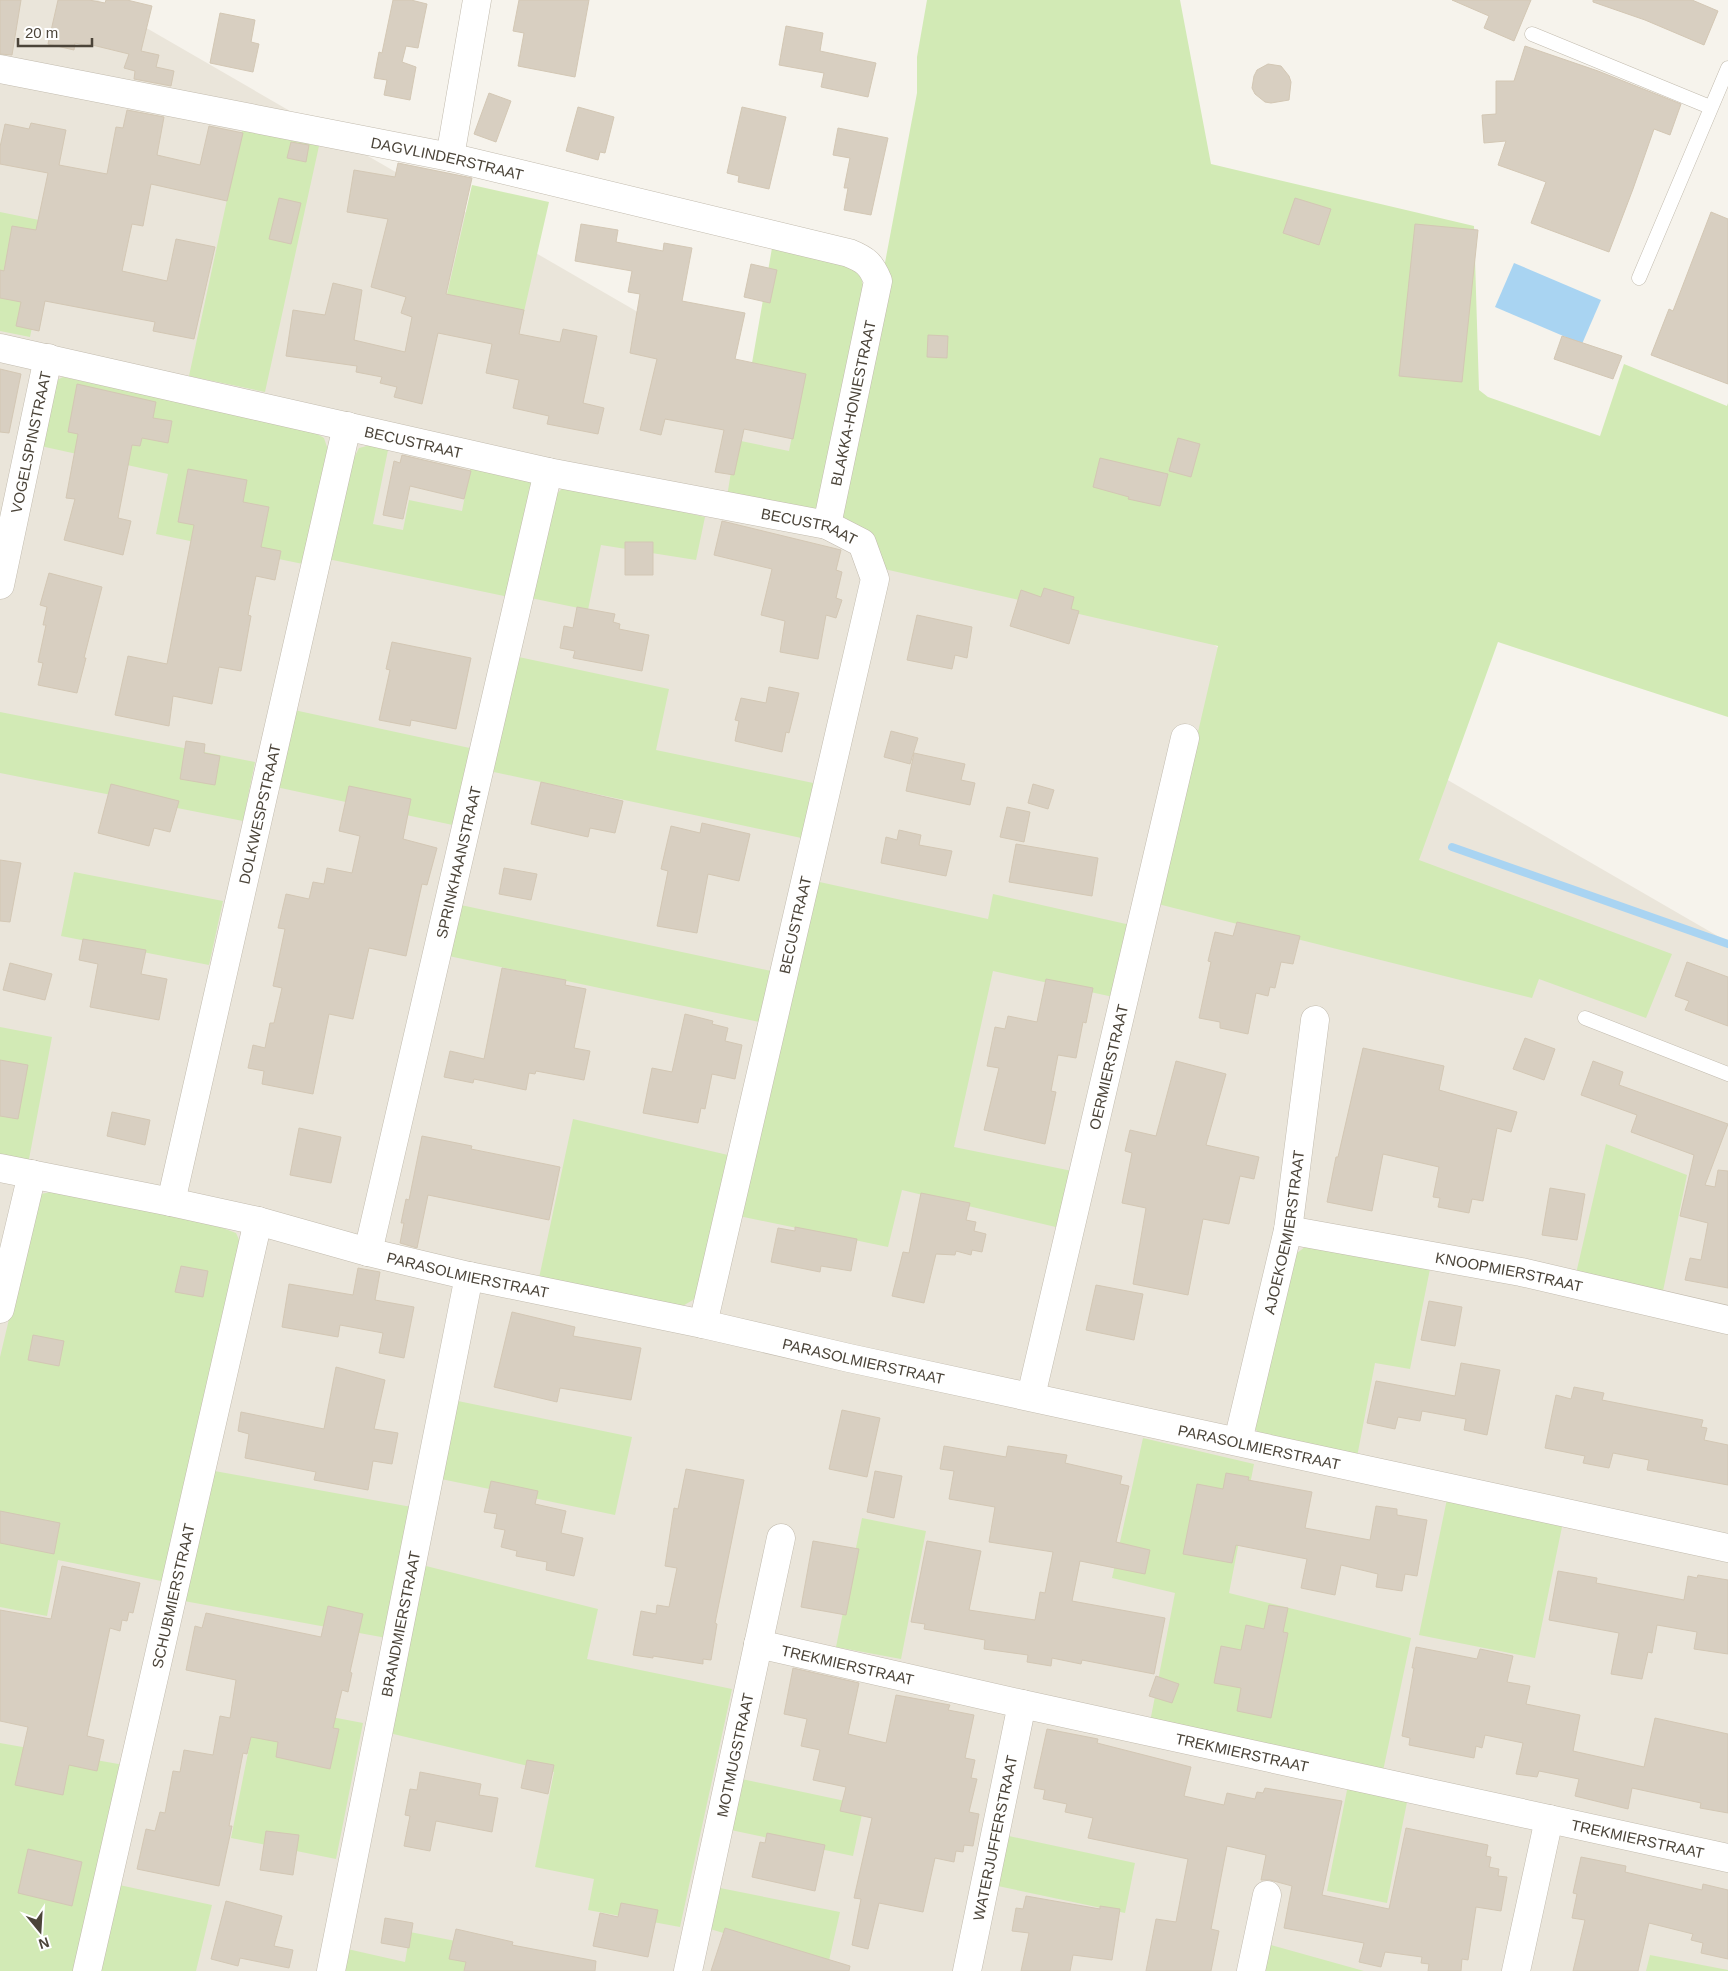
<svg xmlns="http://www.w3.org/2000/svg" width="1728" height="1971" font-family="Helvetica,sans-serif">
	<style>
		.residential { fill: #eae5da }
		.green { fill: #d2eab5 }
		.water { fill: #a9d4f2 }
		.lines { fill: none; stroke-linecap: round; stroke-linejoin: round }
		.stream { stroke: #a9d4f2; stroke-width: 8 }
		.building { fill: #d8cfc1; stroke: #d3c7b4 }
		.service-casing { stroke: #c2bbae; stroke-width: 15 }
		.minor-casing { stroke: #c2bbae; stroke-width: 29 }
		.service { stroke: #fff; stroke-width: 14 }
		.minor { stroke: #fff; stroke-width: 28 }
		.labels { text-anchor: middle; dominant-baseline: central; stroke-width: 4; stroke-linejoin: round; paint-order: stroke }
		.street-label { font-size: 15px; fill: #4b4439; stroke: #fff }
	</style>
	<rect width="100%" height="100%" fill="#f6f3ec"/>
	<!-- residential -->
	<path class="residential" d="M0,0h98l1630,942v1029h-1728z"/>
	<!-- green -->
	<path class="green" d="M927,0h253l31,164 263,62 5,164 9,7 112,39 24,-72 103,42 1,-3v314l-230,-75 -79,218 253,94 -26,64 -107,-39 -7,19 -374,-94 60,-258 -338,-78 -40,-47 44,-253 33,-175v-36z
		M242,130l77,16 -54,246 -76,-16z
		M472,185l77,17 -26,114 -77,-17z
		M0,212l54,11 -24,114 -30,-6z
		M772,248l82,19 8,13 3,18 -47,212 -91,-13 9,-57 53,11 15,-76 -52,-12z
		M63,377l249,54 12,7 5,15 -26,111 -147,-30 12,-60 -132,-29 17,-63z
		M371,445l17,5 -15,74 30,6 6,-30 53,11 9,-46 57,13 7,11 -22,109 -185,-39 26,-101 5,-10z
		M566,485l139,32 -9,43 -95,-15 -13,65 -62,-13 21,-94z
		M514,656l155,33 -13,61 162,34 -12,55 -317,-68z
		M294,710l185,40 -17,77 -186,-40z
		M0,712l255,50 -12,59 -243,-48z
		M74,872l149,29 -14,64 -148,-29z
		M815,881l173,38 5,-25 142,32 -17,72 -125,-27 -39,176 123,25 -13,57 -162,-39 -14,57 -154,-32z
		M456,904l320,68 -12,51 -320,-68z
		M0,1027l52,10 -26,138 -26,-4z
		M573,1119l155,36 -28,134 -7,11 -14,8 -140,-30z
		M1606,1144l81,31 -24,116 -88,-13z
		M55,1191l165,36 16,6 6,13 -71,337 -113,-23 -11,56 -47,-9v-250l30,-126 11,-37z
		M1305,1247l126,17 -21,105 -35,-6 -18,94 -94,-20 -7,-7 -4,-9 41,-165z
		M458,1401l174,36 -17,78 -174,-36z
		M1143,1438l111,26 -25,129 182,45 -28,133 -233,-49 25,-129 -63,-15z
		M209,1470l208,38 -25,131 -208,-38z
		M1447,1499l116,23 -28,136 -116,-23z
		M862,1518l64,13 -25,128 -65,-12z
		M422,1565l176,44 -11,50 145,30 -52,238 -92,-17 6,-31 -59,-12 19,-95 -165,-39z
		M258,1703l105,20 -27,136 -105,-21z
		M0,1743l124,22 -45,206h-79z
		M737,1778l127,27 -11,51 -127,-27z
		M1348,1785l60,12 -21,106 -60,-12z
		M1004,1835l131,28 -10,50 -132,-28z
		M110,1883l102,22 -16,66h-106z
		M715,1887l125,25 -12,53 -121,-37z
		M410,1932l116,23 -2,16h-185l4,-23 62,14z
		M1264,1943l100,28h-106z
		M1650,1955l78,15v1h-82z"/>
	<!-- water -->
	<path class="water" d="M1514,263l87,37 -19,44 -87,-37z"/>
	<g class="lines">
		<!-- stream -->
		<path class="stream" d="M1452,847l276,97"/>
	</g>
	<!-- building -->
	<path class="building" d="M0,0h21l-9,55 -12,-1z
		M58,0h31l16,3 1,-3h21l25,6 -11,45 18,4 -3,12 18,4 -3,15 -37,-7 1,-8 -11,-3 5,-14 -41,-10v2l-13,-3 -1,7 -26,-6z
		M393,0h18l16,4 -9,44 -12,-2 -4,16 14,5 -6,33 -26,-5 3,-15 -13,-2 5,-26 3,1z
		M519,0h70l-14,77 -57,-11 6,-33 -11,-2z
		M1452,0h79l-17,41 -30,-13 5,-12z
		M1593,0h99l26,11 -14,34 -59,-25 -52,-18z
		M220,13l35,7 -4,22 8,2 -6,28 -43,-9z
		M786,26l37,7 -3,18 56,12 -8,34 -47,-10 3,-14 -45,-8z
		M1525,46l73,25 83,33 -11,31 -16,-6 -21,60 -24,63 -78,-29 15,-41 -48,-17 8,-24 -22,2 -2,-28 14,-1v-33h18z
		M1268,64l13,2 8,10 2,6 -2,18 -18,3 -6,-1 -10,-8 -3,-6 2,-12 3,-6z
		M489,93l22,8 -15,41 -22,-8z
		M578,107l36,10 -9,36 -5,-1 -2,8 -32,-9z
		M742,107l44,10 -17,72 -31,-7 1,-6 -12,-3z
		M127,110l37,7 -7,38 43,10 9,-39 34,7 -16,68 -76,-17 -8,42 -11,-2 -10,47 45,10 9,-42 39,8 -21,92 -41,-8 2,-9 -110,-21 -6,30 -23,-5 5,-24 -21,-4v-28l4,1 8,-45 24,4 12,-57 -48,-9v-17l5,-23 24,5 2,-6 35,7 -7,35 48,9 9,-47 7,1z
		M838,128l50,10 -17,77 -27,-5 4,-22h-4l6,-30 -17,-3z
		M291,142l18,3 -3,17 -19,-4z
		M398,163l74,15 -26,116 78,16 -5,24 41,8 3,-13 34,7 -14,67 21,5 -6,26 -51,-10 2,-8 -36,-8 6,-28 -33,-7 6,-29 -54,-11 -16,71 -28,-7 3,-10 -17,-4 2,-6 -26,-5 1,-6 -71,-10 7,-46 32,5 8,-32 29,7 -8,50 51,12 7,-35 -11,-4 5,-16 -35,-10 17,-68 -41,-7 7,-42 41,7z
		M279,198l22,5 -10,41 -22,-5z
		M1295,198l36,11 -12,36 -36,-12z
		M1711,212l17,7v165l-77,-29 18,-46 4,2z
		M581,224l37,6 -2,12 47,9 1,-8 28,5 -10,53 63,12 -10,46 71,15 -13,65 -49,-10 -10,46 -19,-3 9,-42 -59,-11 -4,16 -21,-5 17,-71 -27,-6 10,-59 -12,-2 4,-21 -57,-10z
		M1415,224l63,6 -16,152 -63,-6z
		M751,264l26,6 -7,33 -26,-6z
		M928,335l20,1 -1,22 -20,-1z
		M1562,336l60,20 -9,23 -59,-20z
		M0,369l21,5 -12,59 -9,-1z
		M77,384l79,18 -3,16 19,3 -4,22 -26,-5 -2,8 -8,-1 -14,73 13,3 -8,34 -59,-15 11,-41 -9,-1 12,-64 -10,-2z
		M1178,438l22,6 -9,33 -22,-6z
		M402,455l69,16 -7,28 -54,-13 -7,33 -20,-4 11,-54 6,2z
		M1100,458l68,16 -8,32 -32,-7 1,-2 -36,-10z
		M188,469l59,11 -4,22 26,5 -8,40 20,4 -6,29 -19,-4 -8,39 3,1 -10,55 -22,-4 -7,37 -39,-8 -4,30 -54,-11 13,-59 39,8 27,-139 -16,-3z
		M722,521l119,29 -5,20 6,2 -6,26 6,2 -6,18 -10,-3 -8,44 -38,-7 5,-31 -24,-6 11,-46 -58,-14z
		M625,542h28v33h-28z
		M49,573l53,14 -18,71h2l-9,35 -39,-8 5,-22 -5,-1 8,-37h-3l4,-18 -7,-2z
		M1044,588l30,9 -3,12 8,2 -10,33 -59,-18 11,-36 20,7z
		M577,607l38,7 -2,8 7,2 -1,5 30,6 -7,36 -69,-13 2,-7 -15,-3 4,-22 9,2z
		M917,615l55,12 -5,31 -12,-3 -3,14 -45,-9z
		M392,642l79,16 -15,71 -45,-9 -1,6 -31,-6 11,-50 -4,-1z
		M769,687l30,6 -10,40 -3,-1 -4,20 -47,-11 4,-20 -4,-1 6,-22 25,5z
		M891,731l27,7 -8,26 -26,-7z
		M186,741l19,3 -1,9 16,3 -5,29 -35,-6z
		M914,753l51,11 -4,16 14,3 -5,22 -64,-14z
		M541,782l82,19 -8,32 -25,-5 -2,9 -57,-13z
		M111,784l68,17 -9,31 -16,-4 -5,18 -51,-13z
		M1033,784l21,6 -6,19 -20,-6z
		M349,786l62,13 -8,40 34,9 -10,37 -5,-1 -16,72 -37,-8 -16,71 -24,-5 -16,80 -51,-10 2,-13 -16,-3 5,-23 12,3 5,-25h4l8,-35 -9,-2 12,-57 -7,-1 8,-34 23,5 4,-17 11,2 3,-16 25,5 8,-37 -21,-5z
		M1007,807l23,5 -6,30 -24,-5z
		M702,823l48,11 -11,47 -31,-7 -11,59 -40,-7 11,-55 -7,-2 10,-43 29,7z
		M899,830l22,5 -2,10 33,6 -6,25 -65,-13 5,-26 11,3z
		M1016,844l82,14 -6,38 -83,-14z
		M0,860l21,3 -11,59 -10,-1z
		M504,868l33,6 -6,26 -32,-6z
		M1237,922l63,14 -7,28 -12,-2 -6,26 -5,-1 -2,9 -12,-3 -8,41 -28,-6v-6l-21,-4 12,-56 -3,-1 7,-29 18,4z
		M83,939l63,11 -5,24 26,5 -8,41 -69,-13 8,-43 -19,-4z
		M1687,962l41,15v49l-43,-16 4,-9 -14,-5z
		M10,963l42,11 -7,26 -42,-10z
		M502,968l64,12 -1,5 21,4 -12,59 16,3 -6,29 -48,-9 -1,3 -6,-1 -3,17 -52,-11 -1,4 -29,-6 6,-26 34,8z
		M1046,979l47,9 -7,35 -3,-1 -7,36 -18,-3 -7,36 5,1 -11,52 -61,-14 15,-62 -12,-2 8,-39 10,2 3,-13 29,6z
		M685,1014l28,7 -1,3 16,4 -3,13 17,4 -7,34 -23,-5 -7,35 -4,-1 -3,15 -55,-10 9,-45 20,4z
		M1525,1038l30,11 -11,31 -31,-11z
		M1363,1048l81,18 -5,24 78,22 -6,20 -14,-4 -14,73 -11,-2 -3,14 -31,-6 2,-9 -7,-1 6,-30 -56,-13 -11,57 -45,-9 9,-45h2z
		M0,1060l28,5 -10,54 -18,-3z
		M1176,1061l50,13 -20,71 53,12 -5,22 -14,-3 -11,48 -26,-5 -15,76 -55,-11 13,-76 -24,-5 10,-50 -7,-2 5,-21 26,6z
		M1593,1061l30,11 -4,13 109,39 -23,61 10,2 3,-17 10,1v117l-43,-8 5,-22 11,2 7,-37 -28,-7 14,-61 -63,-23 6,-17 -56,-20z
		M112,1112l38,8 -5,25 -38,-9z
		M299,1128l42,9 -10,46 -41,-8z
		M422,1136l50,10 -1,3 89,18 -11,53 -121,-25 -11,53 -17,-5 4,-20h-3l5,-24 3,1z
		M1550,1188l35,6 -8,46 -35,-5z
		M921,1193l49,10 -4,17 10,2 -2,9 12,3 -4,18 -10,-2 -1,5 -15,-4 -1,4 -19,-1 -12,49 -32,-7 11,-44 6,1z
		M795,1227l62,12 -6,32 -30,-5 -1,6 -49,-10 7,-34 17,3z
		M181,1266l27,5 -5,26 -28,-5z
		M358,1268l22,4 -5,28 39,7 -10,51 -25,-5 4,-20 -43,-8 -2,12 -56,-10 7,-43 64,11z
		M1096,1285l47,9 -9,46 -48,-10z
		M1429,1301l33,6 -7,39 -34,-6z
		M512,1312l63,15 -2,9 68,12 -10,52 -71,-12 -3,14 -63,-15z
		M33,1335l31,6 -5,25 -31,-6z
		M1461,1363l39,7 -13,65 -23,-5 2,-11 -44,-8 -2,10 -22,-4 -3,12 -28,-6 9,-42 79,15z
		M336,1367l49,13 -11,49 24,4 -6,31 -19,-3 -5,29 -54,-10 2,-8 -71,-14 4,-24 -11,-3 3,-19 83,17z
		M1574,1387l30,6 -2,7 101,20 -2,7 6,1 -3,12 24,5v40l-81,-15 2,-10 -36,-7 -4,15 -26,-5 2,-7 -40,-8 11,-53 15,4z
		M842,1410l38,8 -13,59 -38,-8z
		M944,1446l62,11 2,-11 59,9 -2,8 57,13 -2,8 9,2 -13,56 34,8 -5,24 -65,-13 -8,40 93,17 -11,56 -72,-14 -1,4 -29,-6 -1,8 -24,-4 1,-7 -44,-6 1,-9 -61,-11 1,-5 -14,-2 16,-81 54,10 -12,59 66,10 5,-28 5,1 8,-41 -64,-10 6,-35 -46,-8 5,-28 -14,-2z
		M686,1469l58,11 -29,143 2,1 -6,36 -8,-1v5l-50,-8v2l-20,-3 8,-44 15,3 1,-9 12,2 8,-39 -12,-2 9,-58 4,1z
		M875,1471l27,5 -8,42 -27,-6z
		M1226,1473l23,4 -1,3 64,12 -7,36 65,12 6,-34 21,3v6l30,5 -10,56 -12,-2 -3,17 -26,-4 2,-13 -37,-9 -6,30 -34,-7 6,-29 -71,-14 -4,18 -49,-9 14,-70 26,5z
		M491,1481l47,10 -3,13 31,7 -5,22 22,5 -9,38 -28,-6 1,-8 -31,-6 1,-5 -16,-4 4,-17 -11,-2 3,-14 -13,-2z
		M0,1511l60,12 -6,31 -54,-11z
		M813,1541l46,8 -13,66 -45,-8z
		M62,1566l78,17 -7,30 -4,-1 -2,9 -5,-1 -2,11 -10,-3 -23,108 17,4 -7,31 -28,-6 -6,30 -48,-10 13,-58 -28,-6v-111l51,9z
		M1558,1571l39,7 -1,5 88,17 4,-24 9,2 1,-3 30,5v74l-34,-5 3,-17 -40,-7 -5,28 -4,-1 -6,27 -31,-5 8,-41 -70,-13z
		M1269,1605l19,3 -5,24 5,1 -17,85 -34,-7 4,-23 -27,-5 7,-37 20,4 5,-25 18,4z
		M328,1606l35,8 -13,58 2,1 -4,19 -6,-2 -9,38 6,1 -9,40 -54,-12 2,-15 -27,-5 -4,17 -4,-1 -14,73h3l-13,60 -82,-17 9,-40 9,2 5,-19 5,1 8,-42 7,1 4,-22 29,5 7,-39 10,2 6,-38 -50,-10 9,-44 7,2 4,-15 115,24z
		M1416,1647l61,12 3,-10 33,7 -6,26 23,4 -4,18 54,11 -7,36 71,16 11,-49 73,16v79l-28,-5 1,-5 -69,-15 -4,21 -53,-13 4,-17 -40,-8 -2,6 -21,-3 7,-31 -38,-8 -3,13 -6,-2 -2,12 -65,-13 1,-7 -8,-2 12,-68h-2z
		M793,1668l66,15 -11,51 38,9 10,-48 54,10 -2,5 26,5 -9,43 10,2 -4,18 6,1 -8,33 10,2 -6,32 -9,-1 -1,7 -7,-1 -2,11 -19,-4 -12,54 -44,-9 -11,46 -16,-4 9,-46 -7,-1 18,-80 -32,-7 6,-24 -33,-7 7,-30 -19,-4 6,-27 -23,-5z
		M1156,1676l23,8 -7,19 -23,-7z
		M1047,1729l51,10 -1,4 94,24 -7,29 40,9 3,-12 28,6 2,-7 6,1 2,-5 77,13 -20,94 67,14 17,-81 82,17 -2,11 5,1 -2,10 10,2 -1,7 9,1 -6,34 -25,-4 -8,53 -6,-1 -1,12h-33l1,-7 -8,-1 1,-6 -37,-5 -4,15 -22,-5 5,-19 -80,-15 8,-42 -22,-6h-9l5,-25 -39,-9 -16,83 8,2 -8,40h-65l10,-52 20,3 12,-63 -100,-21 5,-20 -28,-6 2,-8 -24,-5 2,-9 -11,-2z
		M527,1760l27,5 -6,29 -27,-6z
		M420,1772l61,12 -2,11 19,3 -6,34 -56,-11 -6,30 -26,-5 6,-30 -5,-1 5,-26 7,1z
		M266,1831l33,4 -6,40 -33,-5z
		M767,1833l58,12 -10,46 -63,-14 8,-35 5,1z
		M28,1849l54,13 -10,44 -54,-13z
		M1581,1857l45,9 -1,6 77,18 1,-6 25,6v69l-27,-6 2,-10 -12,-3 2,-6 -44,-11 -11,48h-65l12,-51 -13,-2 5,-24 -4,-1z
		M1026,1896l74,13v-3l20,3 -8,51 -39,-5 -3,16h-49l8,-38 -17,-2 4,-23 7,1z
		M226,1901l56,15 -8,30 19,4 -4,18 -49,-10 -2,8 -27,-7z
		M621,1903l37,7 -10,47 -55,-11 7,-33 18,4z
		M385,1918l28,5 -4,25 -28,-5z
		M725,1928l125,38 -1,5h-138z
		M456,1929l57,13 -1,3 84,16 -1,10h-131l2,-9 -17,-3z"/>
	<g class="lines">
		<!-- service casing -->
		<g class="service-casing">
			<path id="service" d="M1532,34l178,73
				M1639,278l89,-210
				M1585,1018l143,56"/>
		</g>
		<!-- minor casing -->
		<g class="minor-casing">
			<g id="minor">
				<path id="s1" d="M0,69l450,88 399,96c17,7 22,11 29,28l-51,244"/>
				<path d="M450,157l27,-157"/>
				<path id="s2" d="M0,348l548,124 279,53 35,18 13,36 -172,745"/>
				<path id="s3" d="M0,585l48,-227"/>
				<path id="s4" d="M0,1168l171,34 87,19 110,31 101,24 234,48 146,34 879,190"/>
				<path id="s5" d="M171,1202l176,-776"/>
				<path id="s6" d="M1288,1230l233,42 207,48"/>
				<path id="s7" d="M368,1252l180,-780"/>
				<path d="M0,1309l32,-135"/>
				<path id="s8" d="M1031,1396l154,-658"/>
				<path id="s9" d="M1238,1441l50,-211 27,-210"/>
				<path id="s10" d="M758,1644l264,60 706,154"/>
				<path id="s11" d="M87,1971l171,-750"/>
				<path id="s12" d="M331,1971l138,-695"/>
				<path id="s13" d="M688,1971l93,-433"/>
				<path id="s14" d="M967,1971l55,-267"/>
				<path d="M1251,1971l16,-76"/>
				<path d="M1516,1971l33,-152"/>
			</g>
		</g>
		<!-- service -->
		<use href="#service" class="service"/>
		<!-- minor -->
		<use href="#minor" class="minor"/>
	</g>
	<g class="labels">
		<!-- street labels -->
		<g class="street-label">
			<text stroke="none"><textPath href="#s1" startOffset="456">DAGVLINDERSTRAAT</textPath></text>
			<text transform="translate(853 403) rotate(-78)">BLAKKA-HONIESTRAAT</text>
			<text stroke="none"><textPath href="#s2" startOffset="424">BECUSTRAAT</textPath></text>
			<text stroke="none"><textPath href="#s3" startOffset="146">VOGELSPINSTRAAT</textPath></text>
			<text stroke="none"><textPath href="#s2" startOffset="829">BECUSTRAAT</textPath></text>
			<text stroke="none"><textPath href="#s5" startOffset="398">DOLKWESPSTRAAT</textPath></text>
			<text stroke="none"><textPath href="#s7" startOffset="400">SPRINKHAANSTRAAT</textPath></text>
			<text transform="translate(795 925) rotate(-77)">BECUSTRAAT</text>
			<text stroke="none"><textPath href="#s8" startOffset="338">OERMIERSTRAAT</textPath></text>
			<text stroke="none"><textPath href="#s9" startOffset="214">AJOEKOEMIERSTRAAT</textPath></text>
			<text stroke="none"><textPath href="#s6" startOffset="225">KNOOPMIERSTRAAT</textPath></text>
			<text stroke="none"><textPath href="#s4" startOffset="480">PARASOLMIERSTRAAT</textPath></text>
			<text stroke="none"><textPath href="#s4" startOffset="885">PARASOLMIERSTRAAT</textPath></text>
			<text stroke="none"><textPath href="#s4" startOffset="1290">PARASOLMIERSTRAAT</textPath></text>
			<text stroke="none"><textPath href="#s11" startOffset="385">SCHUBMIERSTRAAT</textPath></text>
			<text stroke="none"><textPath href="#s12" startOffset="354">BRANDMIERSTRAAT</textPath></text>
			<text stroke="none"><textPath href="#s10" startOffset="92">TREKMIERSTRAAT</textPath></text>
			<text stroke="none"><textPath href="#s10" startOffset="496">TREKMIERSTRAAT</textPath></text>
			<text stroke="none"><textPath href="#s13" startOffset="221">MOTMUGSTRAAT</textPath></text>
			<text stroke="none"><textPath href="#s14" startOffset="136">WATERJUFFERSTRAAT</textPath></text>
			<text stroke="none"><textPath href="#s10" startOffset="901">TREKMIERSTRAAT</textPath></text>
		</g>
	</g>
	<!-- north arrow -->
	<g transform="translate(40 1931) rotate(162)" stroke="#ffffff" stroke-width="4" paint-order="stroke">
	<path d="M0-4L9 19L0 12L-9 19Z" fill="#4b4439"/>
	<text y="-8" font-size="14" font-weight="bold" text-anchor="middle" fill="#4b4439">N</text>
	</g>
	<!-- scale -->
	<path d="M18 38v8h74v-8" fill="none" stroke="#4b4439" stroke-width="2.5"/>
	<text x="25" y="38" font-size="15" fill="#4b4439" stroke="#ffffff" stroke-width="4" paint-order="stroke">20 m</text>
</svg>
